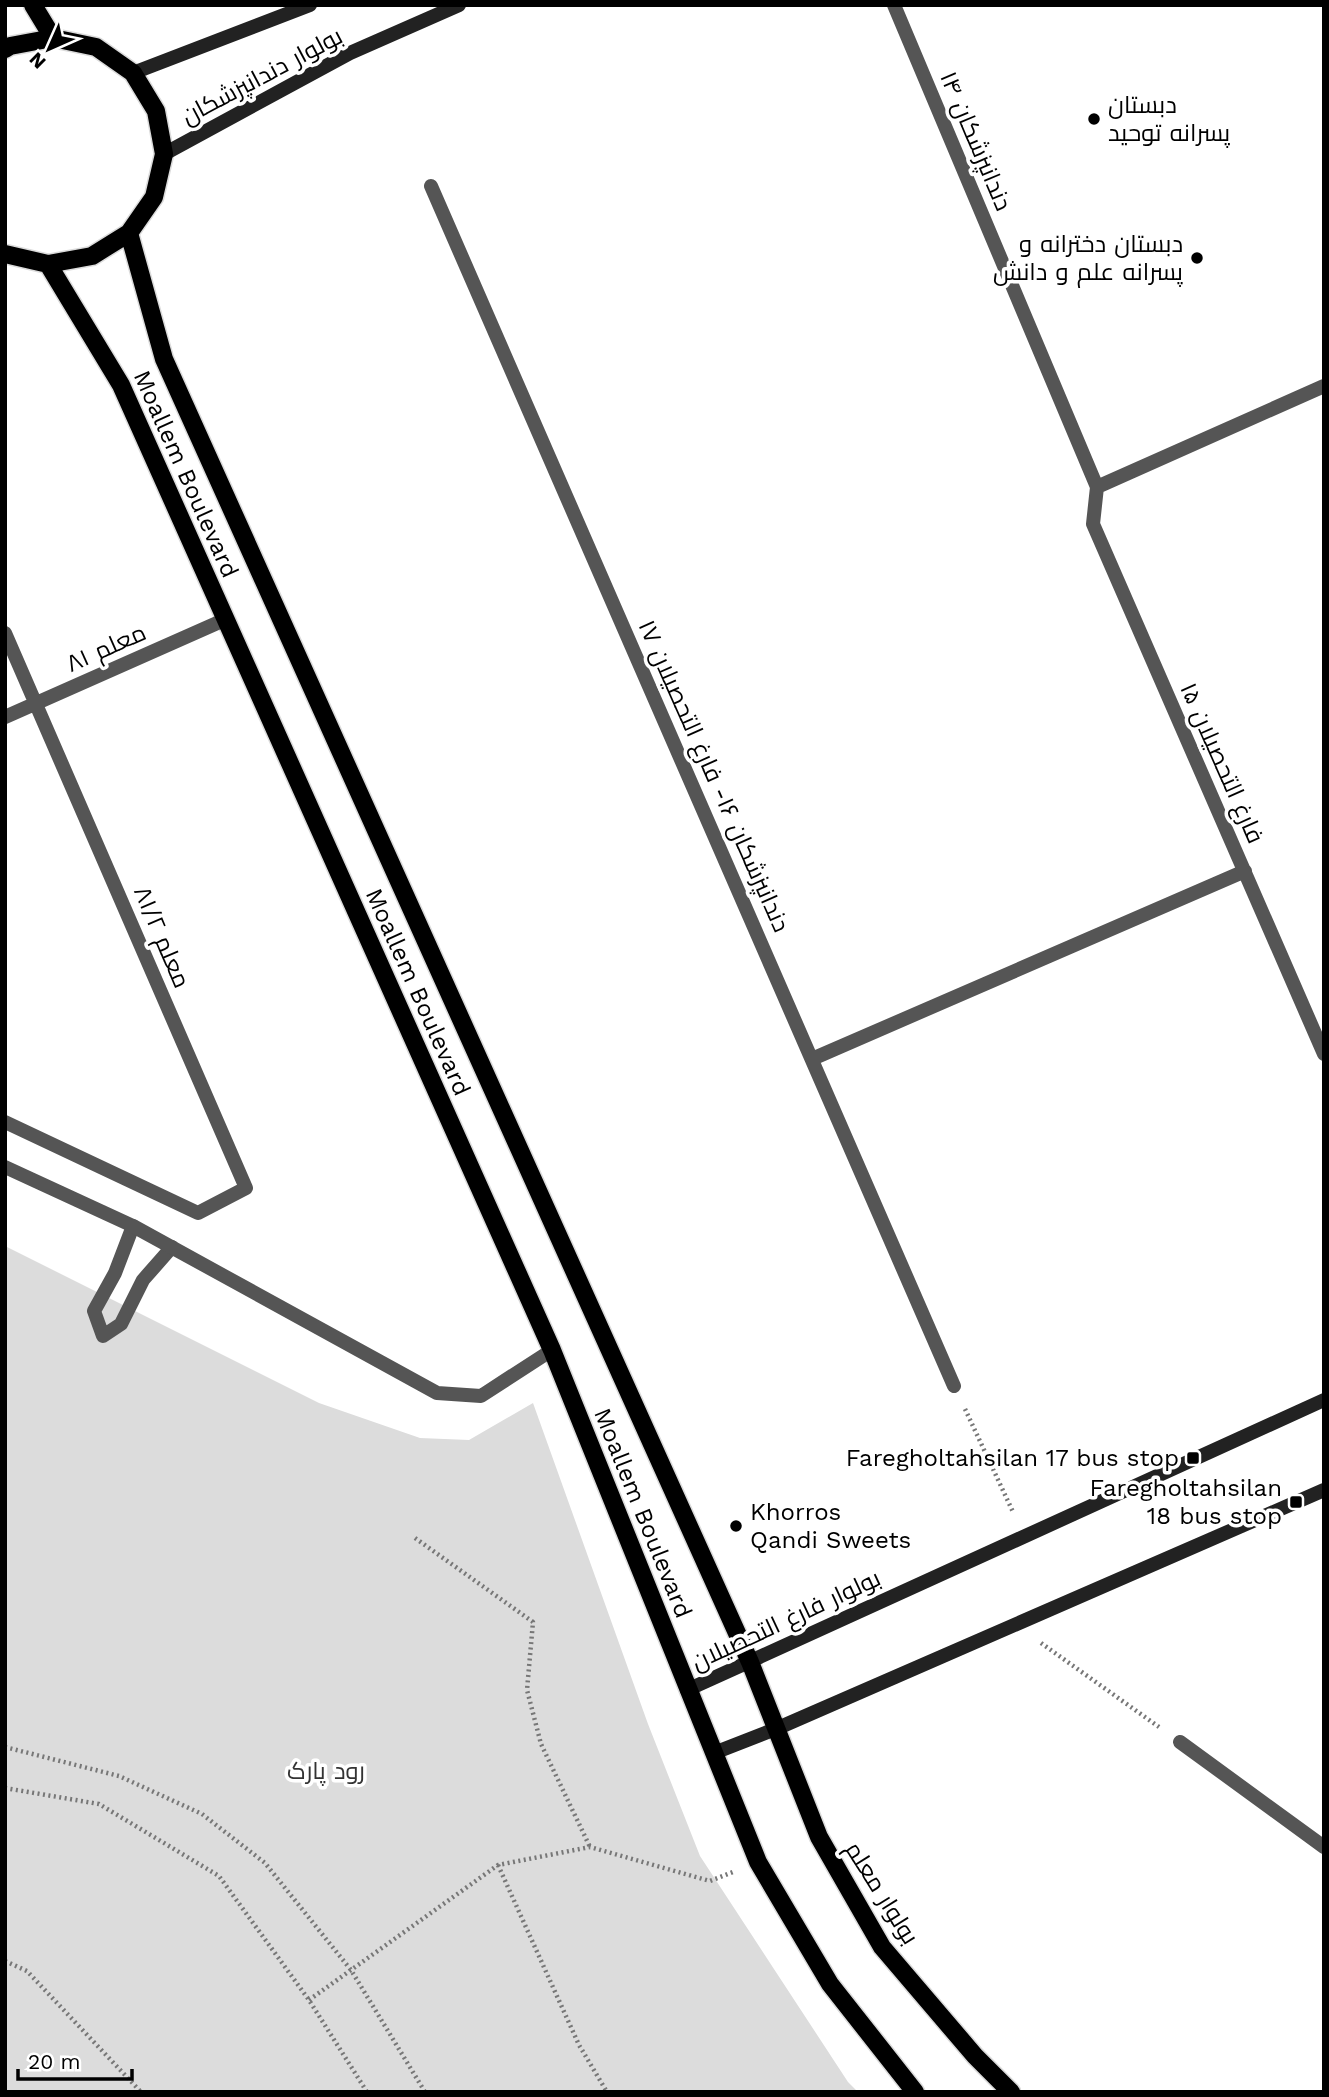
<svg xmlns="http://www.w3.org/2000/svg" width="1329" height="2097" font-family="'Work Sans',Cairo,sans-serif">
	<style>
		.green { fill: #dcdcdc }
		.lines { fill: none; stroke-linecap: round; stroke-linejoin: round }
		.primary-casing { stroke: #dbdbdb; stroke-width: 21 }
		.path { stroke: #777; stroke-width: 4.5; stroke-dasharray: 2 3.5; stroke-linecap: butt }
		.service { stroke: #555; stroke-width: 14 }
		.minor { stroke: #555; stroke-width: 14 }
		.secondary { stroke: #222; stroke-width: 14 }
		.primary { stroke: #000; stroke-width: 18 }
		.poi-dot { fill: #000; stroke: #fff; stroke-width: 2.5 }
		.labels { text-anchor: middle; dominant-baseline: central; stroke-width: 7; stroke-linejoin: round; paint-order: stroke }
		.street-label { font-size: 24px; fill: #000; stroke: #fff }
		.poi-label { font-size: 24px; fill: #000; stroke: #fff; text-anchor: end }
		.park-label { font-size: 24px; fill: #333; stroke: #fff }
	</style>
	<rect width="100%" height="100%" fill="#fff"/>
	<!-- green -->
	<path class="green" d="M5,1246l314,157 101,35 49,2 64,-37 115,321 52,132 148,226 10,10h-853z"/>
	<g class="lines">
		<!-- primary casing -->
		<g class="primary-casing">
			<path id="primary" d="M33,5l20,33
				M5,49l5,-3 43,-8 43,9 37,26 23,38 8,43 -10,43 -25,36 -37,23 -44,8 -43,-10
				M129,233l35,126 586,1303 69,175 63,110 93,109 36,36
				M48,264l73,121 431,965 206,512 72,122 85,108"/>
		</g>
		<!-- path -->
		<path class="path" d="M965,1409l48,103
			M415,1538l118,84 -6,68 14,54 49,103
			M1041,1643l118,84
			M5,1747l114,29 83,38 63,49 86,107 74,122
			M5,1788l94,16 120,72 90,124 58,92
			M498,1865l81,180 28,47
			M5,1961l22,10 114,121
			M309,2000l189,-135 92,-18 120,34 23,-9"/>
		<!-- service -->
		<path class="service" d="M133,1226l-18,47 -21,38 9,25 18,-12 22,-44 29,-33"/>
		<!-- minor -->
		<path class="minor" d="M894,5l203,482 -4,37 231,530
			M431,186l523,1200
			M1097,487l227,-101
			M5,633l241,555 -48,25 -193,-91
			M5,717l219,-97
			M812,1059l433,-188
			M5,1167l128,59 304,167 44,3 71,-46
			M1180,1742l144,105"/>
		<!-- secondary -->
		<path class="secondary" d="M133,73l177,-68
			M164,154l186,-101 109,-48
			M687,1690l637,-290
			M714,1753l64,-25 546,-238"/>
		<!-- primary -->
		<use href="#primary" class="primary"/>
	</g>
	<!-- markers -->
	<g class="poi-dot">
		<circle cx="1094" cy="119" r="7"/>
		<circle cx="1197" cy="258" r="7"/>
		<rect x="1186" y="1451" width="14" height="14" rx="3.5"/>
		<rect x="1289" y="1495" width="14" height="14" rx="3.5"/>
		<circle cx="736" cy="1526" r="7"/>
	</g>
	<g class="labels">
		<!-- street labels -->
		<g class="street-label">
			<text transform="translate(262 76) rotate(-28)">بولوار دندانپزشکان</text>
			<text transform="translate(976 141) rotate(67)">دندانپزشکان ۱۴</text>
			<text transform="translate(186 474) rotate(66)">Moallem Boulevard</text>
			<text transform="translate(106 648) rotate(-24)">معلم ۸۱</text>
			<text transform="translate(1222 763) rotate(66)">فارغ التحصیلان ۱۵</text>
			<text transform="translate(714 776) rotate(66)">دندانپزشکان ۱۶- فارغ التحصیلان ۱۷</text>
			<text transform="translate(162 937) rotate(67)">معلم ۸۱/۲</text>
			<text transform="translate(418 992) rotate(66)">Moallem Boulevard</text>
			<text transform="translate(643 1513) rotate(68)">Moallem Boulevard</text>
			<text transform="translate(786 1620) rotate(-25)">بولوار فارغ التحصیلان</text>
			<text transform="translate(882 1893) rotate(58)">بولوار معلم</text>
		</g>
		<!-- poi labels -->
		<g class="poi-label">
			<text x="1108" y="105" text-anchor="start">دبستان<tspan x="1108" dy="28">پسرانه توحید</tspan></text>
			<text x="1183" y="244">دبستان دخترانه و<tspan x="1183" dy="28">پسرانه علم و دانش</tspan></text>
			<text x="1179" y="1458">Faregholtahsilan 17 bus stop</text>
			<text x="1282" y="1488">Faregholtahsilan<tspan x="1282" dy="28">18 bus stop</tspan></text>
			<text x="750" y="1512" text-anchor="start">Khorros<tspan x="750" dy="28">Qandi Sweets</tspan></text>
		</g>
		<!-- park labels -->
		<g class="park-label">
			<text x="326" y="1771">رود پارک</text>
		</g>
	</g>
	<!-- border -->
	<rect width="1329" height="2097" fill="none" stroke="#000000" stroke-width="14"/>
	<!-- north arrow -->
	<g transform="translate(49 49) rotate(225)" stroke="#ffffff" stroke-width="5" paint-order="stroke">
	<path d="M0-5L12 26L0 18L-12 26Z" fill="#000000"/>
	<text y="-10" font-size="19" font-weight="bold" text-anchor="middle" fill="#000000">N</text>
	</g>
	<!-- scale -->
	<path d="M18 2069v10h114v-10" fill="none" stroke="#000000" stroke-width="3.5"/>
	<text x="28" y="2069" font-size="21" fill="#000000" stroke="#ffffff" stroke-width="5" paint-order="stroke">20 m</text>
</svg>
